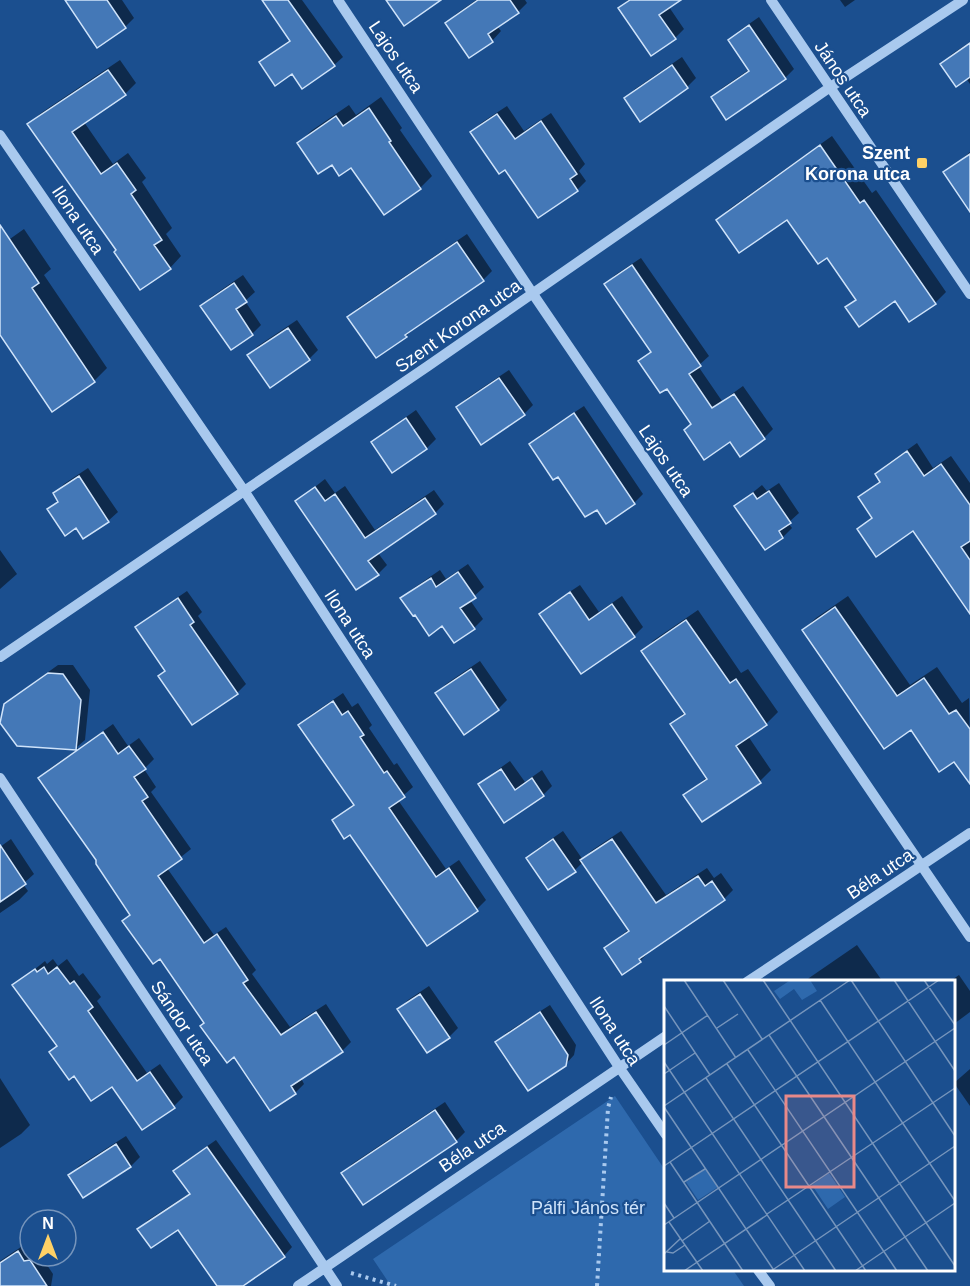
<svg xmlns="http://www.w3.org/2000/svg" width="970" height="1286" font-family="Arial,sans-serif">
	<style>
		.green { fill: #2e69ad }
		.shadow { fill: #0007 }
		.building { fill: #4478b7; stroke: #cfe3fa; stroke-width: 1.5 }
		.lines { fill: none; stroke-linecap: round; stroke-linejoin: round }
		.path { stroke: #a9c9ee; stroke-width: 4; stroke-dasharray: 3 4.5; stroke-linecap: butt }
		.minor { stroke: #a9c9ee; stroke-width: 10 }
		.poi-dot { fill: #ffd166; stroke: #1b4f8f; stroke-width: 2 }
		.labels { text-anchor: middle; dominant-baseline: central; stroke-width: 4.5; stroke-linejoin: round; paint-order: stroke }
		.street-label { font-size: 18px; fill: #fff; stroke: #1b4f8f }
		.poi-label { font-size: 18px; font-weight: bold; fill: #fff; stroke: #1b4f8f; text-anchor: end }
		.park-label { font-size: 18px; fill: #cfe3fa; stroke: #1b4f8f }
		.inset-road { fill: none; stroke: #7695bc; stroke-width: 1.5 }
		.view { fill: #e88989; fill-opacity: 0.15; stroke: #e88989; stroke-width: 3 }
		.inset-edge { fill: none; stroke: #fff; stroke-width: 3 }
	</style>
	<rect width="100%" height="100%" fill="#1b4f8f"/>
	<!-- green -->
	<path class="green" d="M615,1096l50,74 1,100h67l11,16h-353l-18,-27z"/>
	<!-- shadow -->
	<path class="shadow" d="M67,0h55l12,18 -9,9z
		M271,0h31l41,57 -9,8 -31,22 -10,-15 -32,-10 30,-23z
		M476,0h49l2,3 -9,9 -21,14 4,5 -9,10 -45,-18 9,-9z
		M628,0h50l-9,7 15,22 -9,9 -24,16 -31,-46z
		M840,0h15l-10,7z
		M759,17l35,52 -9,9 -58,40 -14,-21 9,-9 28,-19 -20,-29 9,-9z
		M970,42v42l-4,-6 -24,-14 10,-10z
		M682,57l14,21 -9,9 -61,11 9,-9z
		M120,60l16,23 -11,11 -41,28 29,42 15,-11 18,25 -4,4 30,46 -6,6 15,22 -11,12 -52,-18 -89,-126 12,-11z
		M381,97l21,31 -2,2 32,46 -12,12 -69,-22 -19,-3 -33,-20 12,-12 38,-26 7,10z
		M507,106l17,25 27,-18 34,51 -6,7 7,10 -9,9 -72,-22 -33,-36 9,-9z
		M832,136l40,57 4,-3 70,102 -11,11 -39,-4 -49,9 10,-10 -30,-42 -39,-39 -70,3 11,-11z
		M970,152v51l-25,-30z
		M24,229l27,40 -7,6 63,93 -13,13 -42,29 -52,-77v-87z
		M467,234l25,37 -9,9 -68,47 -9,9 -57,-19 9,-9z
		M641,258l68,98 -11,10 24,35 21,-15 30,43 -9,9 -34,2 -38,-17 -24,-36 -28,-26 12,-10 -46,-67 9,-9z
		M243,275l12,17 -10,9 16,24 -9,9 -50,-28 9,-9z
		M297,320l21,30 -9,9 -60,-4 9,-9z
		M509,370l24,35 -9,9 -66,-7 9,-9z
		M584,406l59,88 -9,9 -37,5 -39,-33 -27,-31 9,-9z
		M416,410l20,29 -9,9 -35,23 -19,-28 9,-9z
		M917,443l16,25 18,-12 19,27v116l-57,-70h-55l15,-13 -13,-18 21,-18 -4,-6 9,-9z
		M88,468l30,44 -10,9 -24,16 -7,-11 -28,-16 10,-10 -4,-6 9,-10z
		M325,479l10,14 10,-7 30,44 59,-40 10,14 -9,9 -57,40 9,12 -9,9 -81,-73z
		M779,483l20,30 -11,10 4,5 -9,9 -18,11 -29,-42 26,-21 5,6z
		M0,550l17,24 -17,15z
		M468,564l16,23 -14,13 13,19 -9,9 -32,-4 -27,-11 -13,-14 9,-9 29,-20 6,9z
		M580,585l19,27 23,-16 21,31 -9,9 -93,-22 9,-9z
		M187,591l15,21 -4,4 48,68 -9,9 -77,-17 6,-6 -29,-42 9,-9z
		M848,596l62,89 27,-18 25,36 7,-5 1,61 -16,1 -43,-32 -108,-98 13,-12z
		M698,610l43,63 7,-4 30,43 -12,12 -18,12 23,34 -11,11 -75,15 22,-19 -35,-53 13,-12 -42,-61 11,-11z
		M480,661l27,39 -9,9 -61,-16 9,-9z
		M58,665h15l17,25 -5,50 -8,7 1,2 35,-25 15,22 11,-8 15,21 -10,10 12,18 -5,5 40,57 -24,19 47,67 12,-8 30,43 -4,4 38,53 36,-23 25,38 -9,9 -41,27 3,6 -9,9 -24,16 -36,-54 -29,-32 -75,-109 -34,-55 -57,-81 9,-9 29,-20 -60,-5 -13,-39 10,-9z
		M343,693l9,14 6,-4 14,22 -3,3 25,37 3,-2 16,24 -15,13 48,69 13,-9 27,40 -9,9 -50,35 -77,-111 -16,-13 20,-16 -54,-79 9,-9z
		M510,761l15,21 17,-12 10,16 -9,9 -38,26 -26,-36 10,-9z
		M563,831l20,29 8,-9 30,-20 45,64 41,-27 7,10 7,-5 12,17 -9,9 -75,53 -9,9 -34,-13 23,-19 -46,-67 -8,8 -47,-12 9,-9z
		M11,839l23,35 -11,10 5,7 -9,9 -19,13v-66z
		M857,945l26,37h-77l3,-4z
		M53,959l5,7 9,-7 12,17 4,-3 18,24 -4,4 50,72 13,-9 23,33 -9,9 -31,22 -31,-43 -38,-11 -23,-22 7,-7 -44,-59 31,-25 2,3z
		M959,975l11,16v21l-16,12v-42h-5z
		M429,986l29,42 -9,9 -50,-28 9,-9z
		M550,1005l26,40 -2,10 -9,10 -68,-23 9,-9z
		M970,1069v37l-16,-23z
		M0,1078l30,47 -9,9 -21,14z
		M445,1102l20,30 -9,9 -113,32 9,-9z
		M126,1136l14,21 -9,9 -48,30 -13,-21 9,-9z
		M216,1140l76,107 -8,9 -44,30h-21l-41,-58 -39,1 9,-9 42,-27 -15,-22 8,-8z
		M27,1243l3,4v9h11l12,18 -2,12h-51v-25z"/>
	<!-- building -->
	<path class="building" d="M65,0h42l19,28 -29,20z
		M262,0h26l47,66 -33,23 -10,-15 -17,12 -16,-24 31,-21z
		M386,0h55l-37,26z
		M478,0h32l9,13 -31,21 5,8 -24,16 -24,-35z
		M630,0h51l-22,15 17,24 -25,17 -33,-48z
		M749,25l37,54 -60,41 -15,-23 38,-26 -21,-31z
		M970,43v34l-14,10 -16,-23z
		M672,65l16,23 -48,34 -16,-24z
		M108,70l18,25 -54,37 29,42 16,-11 19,27 -5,4 31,46 -8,5 17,24 -31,21 -26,-38 2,-2 -89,-126z
		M369,108l22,33 -2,1 32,47 -37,26 -33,-47 -12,8 -7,-11 -14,9 -21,-31 39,-27 7,10z
		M497,114l18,25 26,-18 36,53 -7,5 8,12 -40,27 -33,-48 -6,4 -29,-42z
		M820,145l40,58 4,-3 72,104 -27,18 -14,-21 -36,26 -14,-20 11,-7 -29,-42 -9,6 -31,-44 -48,33 -23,-33z
		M970,154v58l-27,-40z
		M0,225l39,58 -7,5 63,94 -43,30 -52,-77z
		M457,242l27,39 -79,54 2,2 -31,21 -29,-41z
		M632,265l69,101 -12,8 23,34 22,-14 31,45 -25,18 -10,-15 -26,18 -20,-30 7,-6 -24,-35 -7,4 -22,-32 13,-9 -47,-68z
		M234,283l13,19 -11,7 17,26 -22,15 -31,-44z
		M288,328l22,32 -40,28 -23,-33z
		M499,378l26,37 -44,30 -25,-38z
		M574,413l61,91 -29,20 -9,-14 -12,7 -27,-40 -5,3 -24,-36z
		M406,418l21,31 -35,24 -21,-31z
		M907,451l17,25 17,-12 29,41v36l-9,6 9,13v54l-57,-83 -37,26 -19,-28 15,-11 -14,-21 22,-15 -5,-8z
		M79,476l30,46 -26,17 -7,-11 -11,8 -18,-27 11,-7 -5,-9z
		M315,487l10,14 10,-7 30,44 60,-40 11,16 -68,47 11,14 -23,15 -61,-89z
		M769,491l22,32 -12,8 4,7 -18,12 -31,-44 19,-13 4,6z
		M458,572l18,26 -16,10 15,21 -21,14 -12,-17 -13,10 -14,-21 -2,1 -13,-18 31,-20 5,9z
		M570,592l19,28 23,-16 23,33 -54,37 -42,-60z
		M178,598l16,24 -4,3 48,69 -46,31 -34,-49 7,-5 -30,-44z
		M835,607l62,89 27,-18 25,36 7,-4 14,19v55l-16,-22 -15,10 -28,-42 -27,19 -82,-119z
		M686,620l44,63 6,-4 31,46 -31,21 25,37 -59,39 -19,-27 24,-16 -37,-55 15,-10 -44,-63z
		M471,669l28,41 -35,25 -29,-42z
		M48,673l15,1 18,26 -5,50 -59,-4 -17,-23 4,-19z
		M333,701l9,14 6,-4 16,24 -4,2 24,36 3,-2 18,26 -16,11 47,69 13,-9 29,43 -51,35 -77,-111 -6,4 -12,-19 22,-15 -56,-80z
		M103,732l15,22 11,-8 17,23 -12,8 14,20 -6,4 40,58 -24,17 46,67 13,-9 31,46 -5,3 38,52 35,-23 27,40 -52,34 5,8 -26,17 -36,-54 -7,6 -27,-37 4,-3 -44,-64 -7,5 -31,-43 8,-6 -34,-51v-4l-58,-82z
		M501,769l14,21 17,-12 12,18 -40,27 -26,-39z
		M553,839l23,33 -28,18 -22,-32z
		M612,839l44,64 42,-27 7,10 7,-5 13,19 -86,59 2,3 -19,13 -18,-27 25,-17 -49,-71z
		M0,845l26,39 -26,18z
		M44,967l4,7 9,-7 13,17 4,-3 19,26 -5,4 49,70 13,-9 25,36 -33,22 -30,-43 -21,14 -17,-25 -5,4 -20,-28 8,-6 -45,-61 23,-16 2,3z
		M420,994l30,44 -23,15 -30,-44z
		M540,1012l28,43 -2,11 -38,25 -33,-49z
		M435,1110l22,32 -94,63 -22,-32z
		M116,1144l15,23 -48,31 -15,-23z
		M207,1147l78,110 -42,29h-26l-39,-56 -27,18 -14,-19 53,-35 -17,-23z
		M18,1251l6,10 6,-1 17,26h-47v-23z"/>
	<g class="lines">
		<!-- path -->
		<path class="path" d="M351,1273l45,13
			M597,1286l11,-178 3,-11"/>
		<!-- minor -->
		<path class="minor" d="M338,0l195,294 437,643
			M771,0l199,294
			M0,135l245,357 374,575 47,68
			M0,657l428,-291 401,-278 134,-88
			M0,778l337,508
			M747,982l223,-149
			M758,1270l12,16
			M298,1286l368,-250"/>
	</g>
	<!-- markers -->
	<rect class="poi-dot" x="916" y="157" width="12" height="12" rx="3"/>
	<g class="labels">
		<!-- street labels -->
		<g class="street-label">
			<text transform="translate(396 57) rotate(56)">Lajos utca</text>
			<text transform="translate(843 79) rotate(56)">János utca</text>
			<text transform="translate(78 220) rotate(56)">Ilona utca</text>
			<text transform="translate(458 326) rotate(-35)">Szent Korona utca</text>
			<text transform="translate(666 461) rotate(56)">Lajos utca</text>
			<text transform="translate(350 624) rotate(57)">Ilona utca</text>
			<text transform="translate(880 874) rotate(-34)">Béla utca</text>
			<text transform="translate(182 1023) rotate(56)">Sándor utca</text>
			<text transform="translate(615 1031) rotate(57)">Ilona utca</text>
			<text transform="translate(472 1147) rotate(-34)">Béla utca</text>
		</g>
		<!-- poi labels -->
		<g class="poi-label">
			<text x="910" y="153">Szent<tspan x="910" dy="21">Korona utca</tspan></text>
		</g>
		<!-- park labels -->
		<g class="park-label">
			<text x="588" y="1208">Pálfi János tér</text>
		</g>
	</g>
	<!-- overview -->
	<g transform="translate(664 980)">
		<rect width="291" height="291" fill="#1b4f8f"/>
		<path d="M146,0l7,11 -15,9 -8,-11 -14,10 -6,-8 15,-10zM42,189l12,18 -20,13 -12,-18zM165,193l16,24 -17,12 -16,-24z" fill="#2e69ad"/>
		<path class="inset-road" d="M20,0l52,78M59,0l39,59M99,0l192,286M187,0l104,156M230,0l61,91M260,0l31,45M156,20l135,201M0,26l46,69M53,48l21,-14M105,55l159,236M0,65l44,-30M84,70l149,221M0,82l141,209M63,84l139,207M0,94l31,-21M42,98l130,193M0,126l186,-126M0,127l109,162M6,182l73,109M0,186l275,-186M20,202l21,-13M0,223l10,15M103,234l188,-126M5,242l34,49M0,245l291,-197M18,261l28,-20M3,272l6,1 12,-8M0,274l17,-16M20,291l83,-56M107,291l184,-125M191,291l100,-68"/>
		<path class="view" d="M122,116h68v91h-68z"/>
		<rect width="291" height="291" class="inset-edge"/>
	</g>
	<!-- north arrow -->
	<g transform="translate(48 1238)"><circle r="28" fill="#1b4f8f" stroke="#7695bc" stroke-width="1.5"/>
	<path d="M0-4.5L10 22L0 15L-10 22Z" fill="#ffd166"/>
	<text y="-9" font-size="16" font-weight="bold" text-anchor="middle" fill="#ffffff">N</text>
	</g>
</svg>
